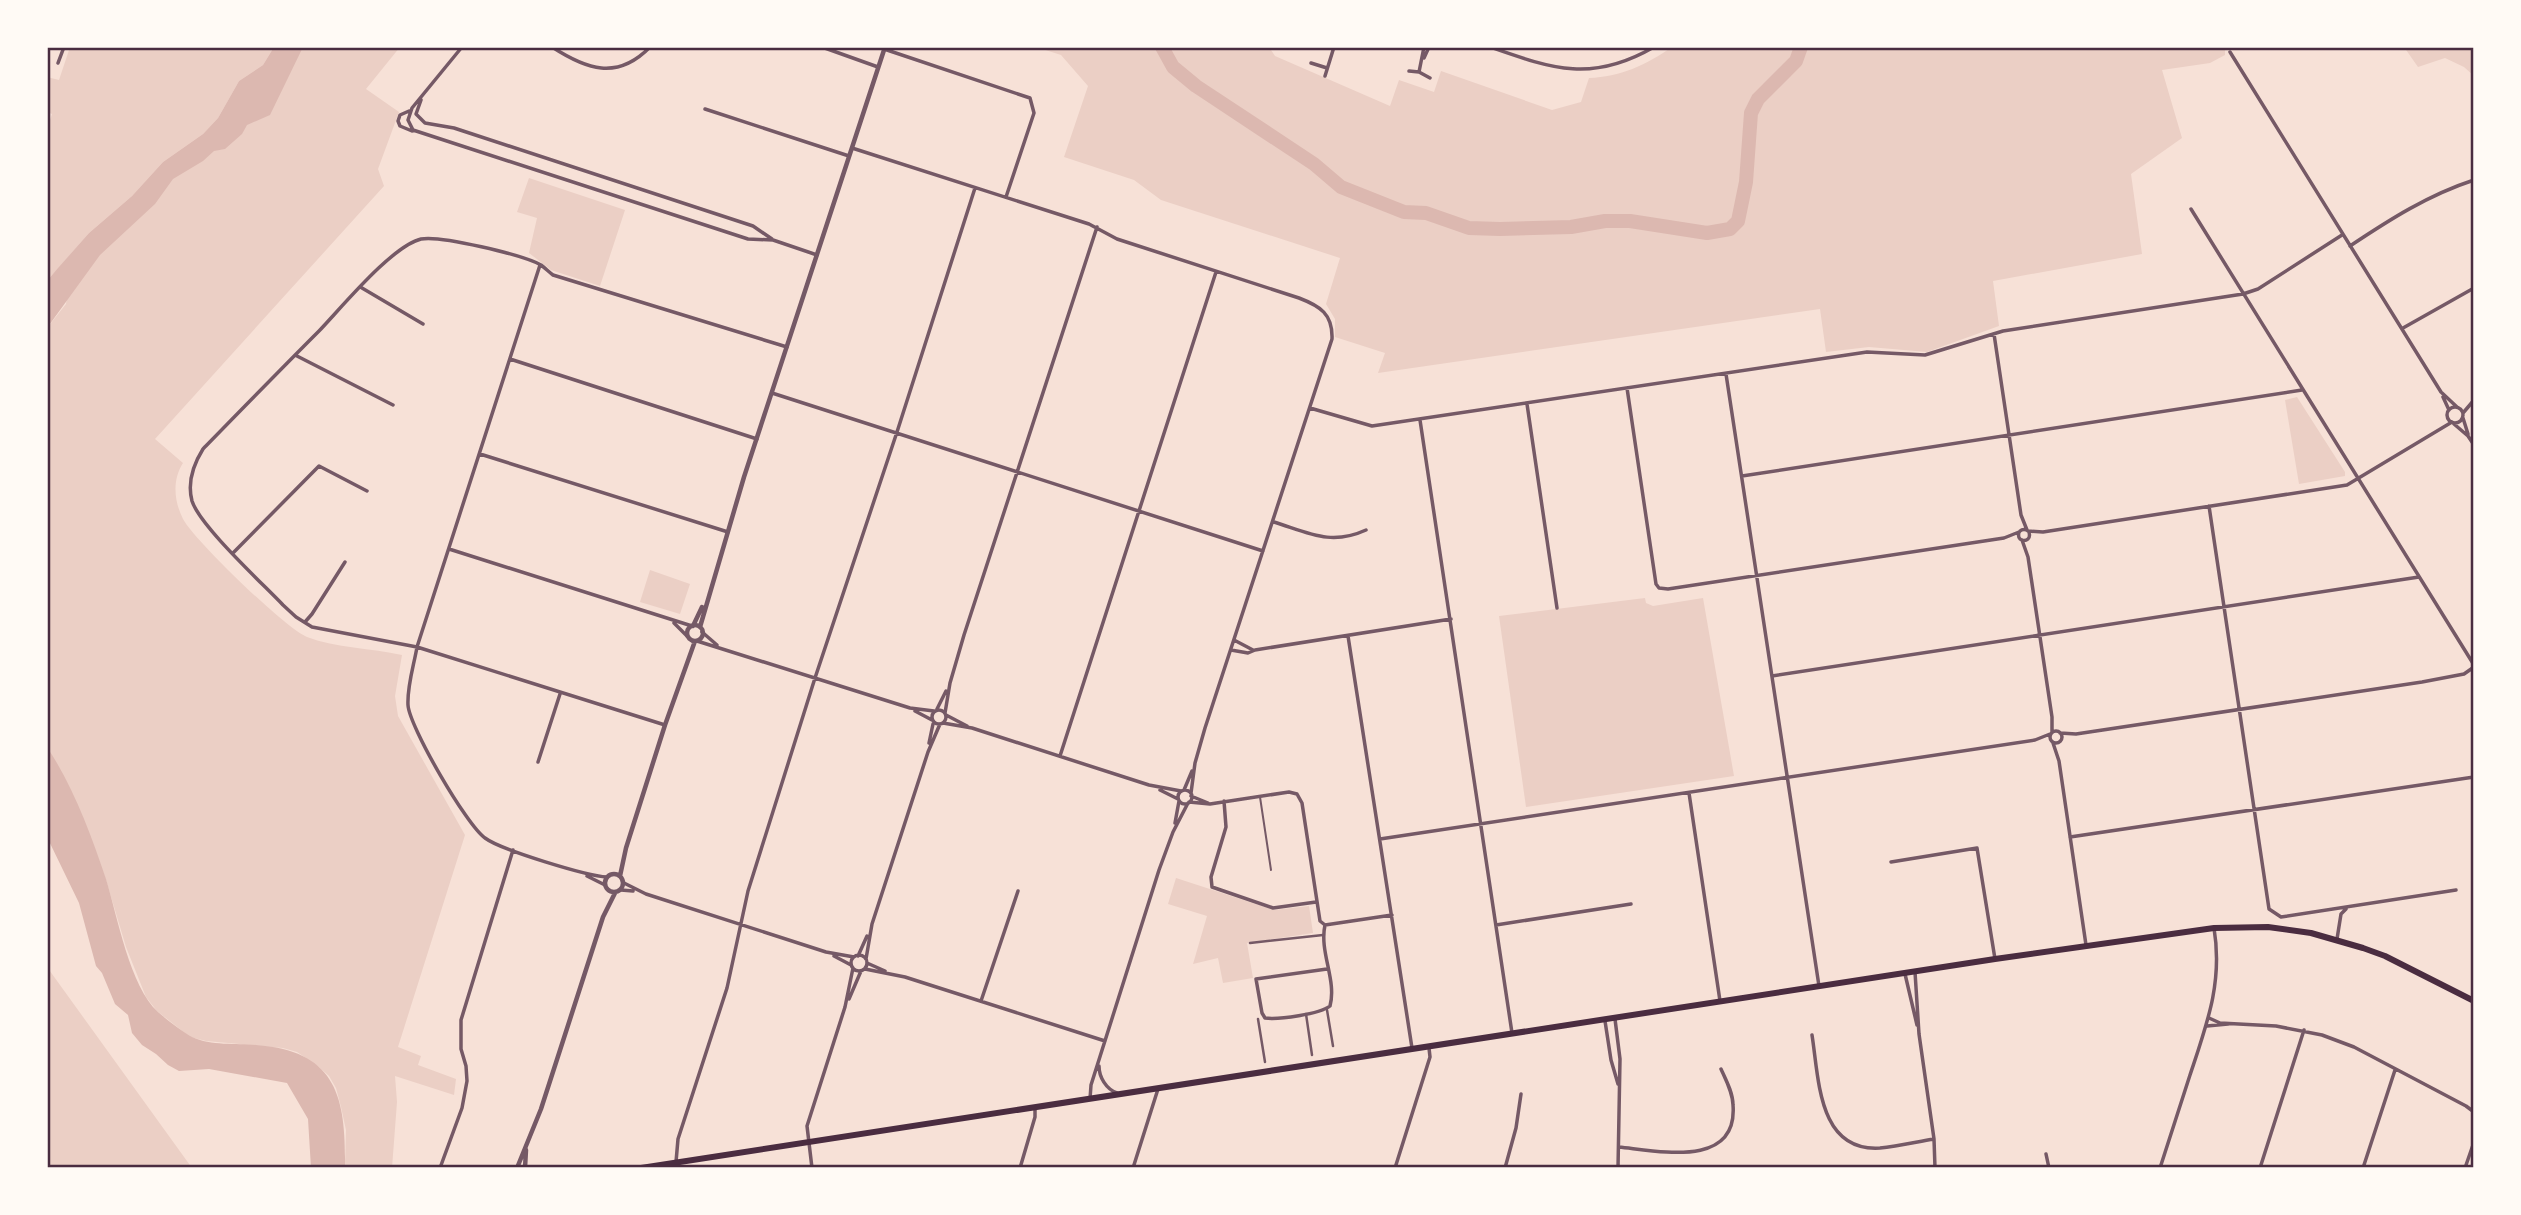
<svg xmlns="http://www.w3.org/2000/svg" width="2521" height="1215" font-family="Commissioner,sans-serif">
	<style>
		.green { fill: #ebcfc5 }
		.water { fill: #dcb8b0 }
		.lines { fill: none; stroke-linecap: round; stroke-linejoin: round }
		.river { stroke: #dcb8b0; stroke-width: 14 }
		.service { stroke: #755966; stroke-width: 2 }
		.pedestrian { stroke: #755966; stroke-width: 2.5 }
		.minor { stroke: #755966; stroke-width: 3.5 }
		.tertiary { stroke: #755966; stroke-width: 4.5 }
		.primary { stroke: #4a2c40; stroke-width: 6 }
		.neatline { fill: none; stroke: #4a2c40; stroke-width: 2.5 }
	</style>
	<rect width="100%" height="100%" fill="#f7e1d7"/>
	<!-- green -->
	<path class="green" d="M70,47h204l-11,18 -24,16 -21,37 -15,16 -40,28 -31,34 -43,37 -42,48v-152l5,-15 -5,-2v-35l12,3z
		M296,47h104l-34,42 33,23 -21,57 6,17 -229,253 28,24c-11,17 -9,38 0,56 11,21 102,109 124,118 29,11 64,11 95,18l-7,41 3,20 67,119 -67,212 23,9 -3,9 38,14 -2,16 -59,-19 2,26 -5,66h-47l1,-38 -5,-23 -5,-19 -7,-12 -10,-9 -22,-15 -14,-4 -77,-7 -16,-4 -33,-26 -11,-14 -20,-50 -20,-67 -26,-69 -33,-64v-419l19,-24 4,-26z
		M1036,47h233l6,9 115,50 9,-26 35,12 7,-21 111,39 29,-8 8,-24c31,-1 57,-13 83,-31h557l-4,3v5l-15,8 -48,7 20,68 -51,36 11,80 -149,27 6,45 -72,26 -58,-5 -43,5 -6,-43 -442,64 7,-20 -50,-16v-18l-9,-15 14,-46 -179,-58 -27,-20 -70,-23 24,-71 -27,-31z
		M2404,47h70v29l-10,-9 -19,-9 -27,9z
		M529,178l96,32 -25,76 -49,-16 -22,-17 8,-35 -20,-6z
		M2297,397l48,75v4l-46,8 -14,-84z
		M650,570l40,14 -10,30 -40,-12z
		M1645,598l1,5 7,3 50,-8 31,178 -208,31 -27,-191z
		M1176,878l98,32 35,-4 4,27 -66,10 6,35 -30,5 -5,-25 -25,6 14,-48 -39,-12z
		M47,967l145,201h-145z"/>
	<!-- water -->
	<path class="water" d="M274,47h29l-33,68 -23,10 -5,9 -17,15 -11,2 -11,10 -30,18 -18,25 -55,51 -53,73v-47l11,-13 31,-35 43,-37 31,-34 40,-28 15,-16 21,-37 24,-16z
		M47,747c26,39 44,87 59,132 11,36 24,108 52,133 8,7 26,21 34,25 19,9 44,6 64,8 81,6 90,52 89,123h-34l-3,-49 -21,-36 -78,-14 -30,2 -11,-6 -12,-11 -14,-9 -10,-12 -4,-18 -13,-11 -13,-31 -6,-7 -17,-63 -32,-66z"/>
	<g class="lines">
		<!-- river -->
		<path class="river" d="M1162,47l11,20 23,19 118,78 27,23 63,25 22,1 43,15 31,1 71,-2 34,-6h25l77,12 23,-4 8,-8 8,-39 5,-69 7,-14 38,-38 5,-14"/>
		<!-- service -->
		<path class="service" d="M1260,797l11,73"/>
		<!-- pedestrian -->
		<path class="pedestrian" d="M1250,943l73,-8
			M1327,1010l6,36
			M1306,1014l6,41
			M1258,1019l7,43"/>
		<!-- minor -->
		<path class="minor" d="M462,47l-50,61 -4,12 5,10 335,109 25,1 44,15
			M552,47c34,22 65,34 98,0
			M822,47l56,20
			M1490,47c63,22 102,36 164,0
			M884,49l146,49 4,15 -28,84
			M2230,52l211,340 16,15
			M1424,58l5,-11
			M58,63l6,-16
			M1311,63l16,5
			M1409,71l10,1 11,6
			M1419,72l5,-25
			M1325,76l9,-29
			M421,100l-5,14 9,9 29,5 299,98 19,13
			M705,109l144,47
			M409,111l-9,4 -2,6 2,5 12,5
			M852,148l237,76 28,15 182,59c21,8 34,16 33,41l-127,389 -10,35 -4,30
			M2191,209l283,456
			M2350,246c39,-26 78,-51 124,-66
			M540,265l-123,382c-3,18 -10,39 -9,58 1,21 59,121 77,133 16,12 102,38 122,39
			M362,288l61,36
			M2403,328l71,-40
			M1994,334l27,181 6,15
			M295,355l98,50
			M510,359l247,80
			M1726,374l93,612
			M1627,388l29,196 3,4 9,1 336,-51 15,-6
			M772,393l491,158
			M2443,397l6,13
			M1527,404l30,204
			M2447 415a8 8 0 1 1 16 0a8 8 0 1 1-16 0Z
			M1310,408l62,18 495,-74 58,3 78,-24 240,-37 15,-5 84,-54
			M2463,413l11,-13
			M2463,418l5,16
			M1420,420l92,613
			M2454,424l14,12 6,9
			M480,454l248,78
			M1742,476l560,-86
			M2209,506l60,403 12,8 175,-27
			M1274,522c35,11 57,24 92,8
			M2018.5 535a5.5 5.5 0 1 1 11 0a5.5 5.5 0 1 1-11 0Z
			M2028,531l15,1 304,-47 105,-63
			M2022,540l6,17 24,160v15
			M449,549l243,77
			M233,553l86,-87 48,25
			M305,622l7,-8 33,-52
			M674,623l13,13
			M702,632l15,13
			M1348,636l64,412
			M1234,640l19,10
			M697,641l213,67 24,3
			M1231,650l17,3 7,-3 196,-31
			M1772,676l647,-99
			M937,709l9,-18
			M932 717a7 7 0 1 1 14 0a7 7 0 1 1-14 0Z
			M915,711l17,9
			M945,713l5,-30 14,-48 133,-408
			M946,715l21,11
			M943,723l29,5 177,57 32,6
			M665,725l-248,-78 -105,-20 -16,-10 -13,-12c-21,-22 -83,-79 -91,-104 -5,-19 1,-36 11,-52 39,-40 77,-79 116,-118 23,-24 73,-85 102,-92 19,-4 102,16 120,26 4,3 8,7 12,10l234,72
			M2050 737a6 6 0 1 1 12 0a6 6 0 1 1-12 0Z
			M2060,733l16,1 346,-52 42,-8 10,-7
			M929,743l4,-19
			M2053,743l6,18 27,184
			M1060,756l156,-484
			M538,762l22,-68
			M1160,790l18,9
			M1184,790l8,-19
			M1178 797a7 7 0 1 1 14 0a7 7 0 1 1-14 0Z
			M1689,793l31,208
			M1191,796l17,7
			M1224,801l2,26 -15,50 1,10 61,21 43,-6
			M1189,802l21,2 79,-12 8,2 5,9 18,118 5,4
			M1175,823l4,-22
			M2070,837l404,-60
			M1380,839l655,-99 15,-6
			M1891,862l86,-14 18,111
			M587,876l18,9
			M624,883l22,11 180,58 28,5
			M621,890l12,1
			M1325,925c-6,27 12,55 5,81 -10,8 -52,14 -65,12l-3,-5 -6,-34 71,-10
			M1325,925l67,-10
			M1496,925l135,-21
			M2337,939l4,-25 5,-5
			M851 963a8 8 0 1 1 16 0a8 8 0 1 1-16 0Z
			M834,956l17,9
			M858,956l9,-20
			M866,959l6,-35 56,-172 12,-28
			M867,963l18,8
			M865,969l40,8 200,64
			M1915,972l4,62 15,105 1,29
			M1905,974l12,51
			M849,999l12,-28
			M981,1001l37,-110
			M2209,1018l11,5 56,3 46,9 32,12 112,59 8,6
			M1615,1019l5,40 -2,109
			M1605,1021l6,39 7,24
			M2207,1026l21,-2
			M1812,1035c7,44 6,117 68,113 18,-2 36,-6 54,-9
			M1099,1066c0,11 7,23 18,27
			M1090,1099l1,-14 68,-215 14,-38 15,-29
			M1619,1147c39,4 119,22 114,-42 0,-12 -7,-25 -12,-36
			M2046,1154l3,14
			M676,1162l2,-23 49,-151 21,-97 67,-213 82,-246 78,-244
			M440,1168l22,-60 5,-27 -1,-15 -5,-17v-29l52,-170
			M812,1168l-5,-42 38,-119 8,-39
			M1020,1168l15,-51v-9
			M1133,1168l25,-79
			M1395,1168l35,-111 -1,-9
			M1505,1168l11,-40 5,-34
			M2160,1168c10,-31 20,-62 30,-93 17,-51 33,-93 24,-147
			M2260,1168l44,-138
			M2363,1168l32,-98
			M2465,1168l9,-26"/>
		<!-- tertiary -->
		<path class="tertiary" d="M687 633a8 8 0 1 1 16 0a8 8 0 1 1-16 0Z
			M693,626l9,-19
			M700,627l44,-150 141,-430
			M605 883a9 9 0 1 1 18 0a9 9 0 1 1-18 0Z
			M620,876l6,-28 39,-123 30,-84
			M517,1168l24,-59 62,-192 12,-24
			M525,1168l1,-18"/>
		<!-- primary -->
		<path class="primary" d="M641,1168l1354,-209 219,-31 54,-1 43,6 52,15 22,8 89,45"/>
	</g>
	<!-- border -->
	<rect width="2521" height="1215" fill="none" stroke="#fffaf5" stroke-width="98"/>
	<rect x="49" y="49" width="2423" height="1117" class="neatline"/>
</svg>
